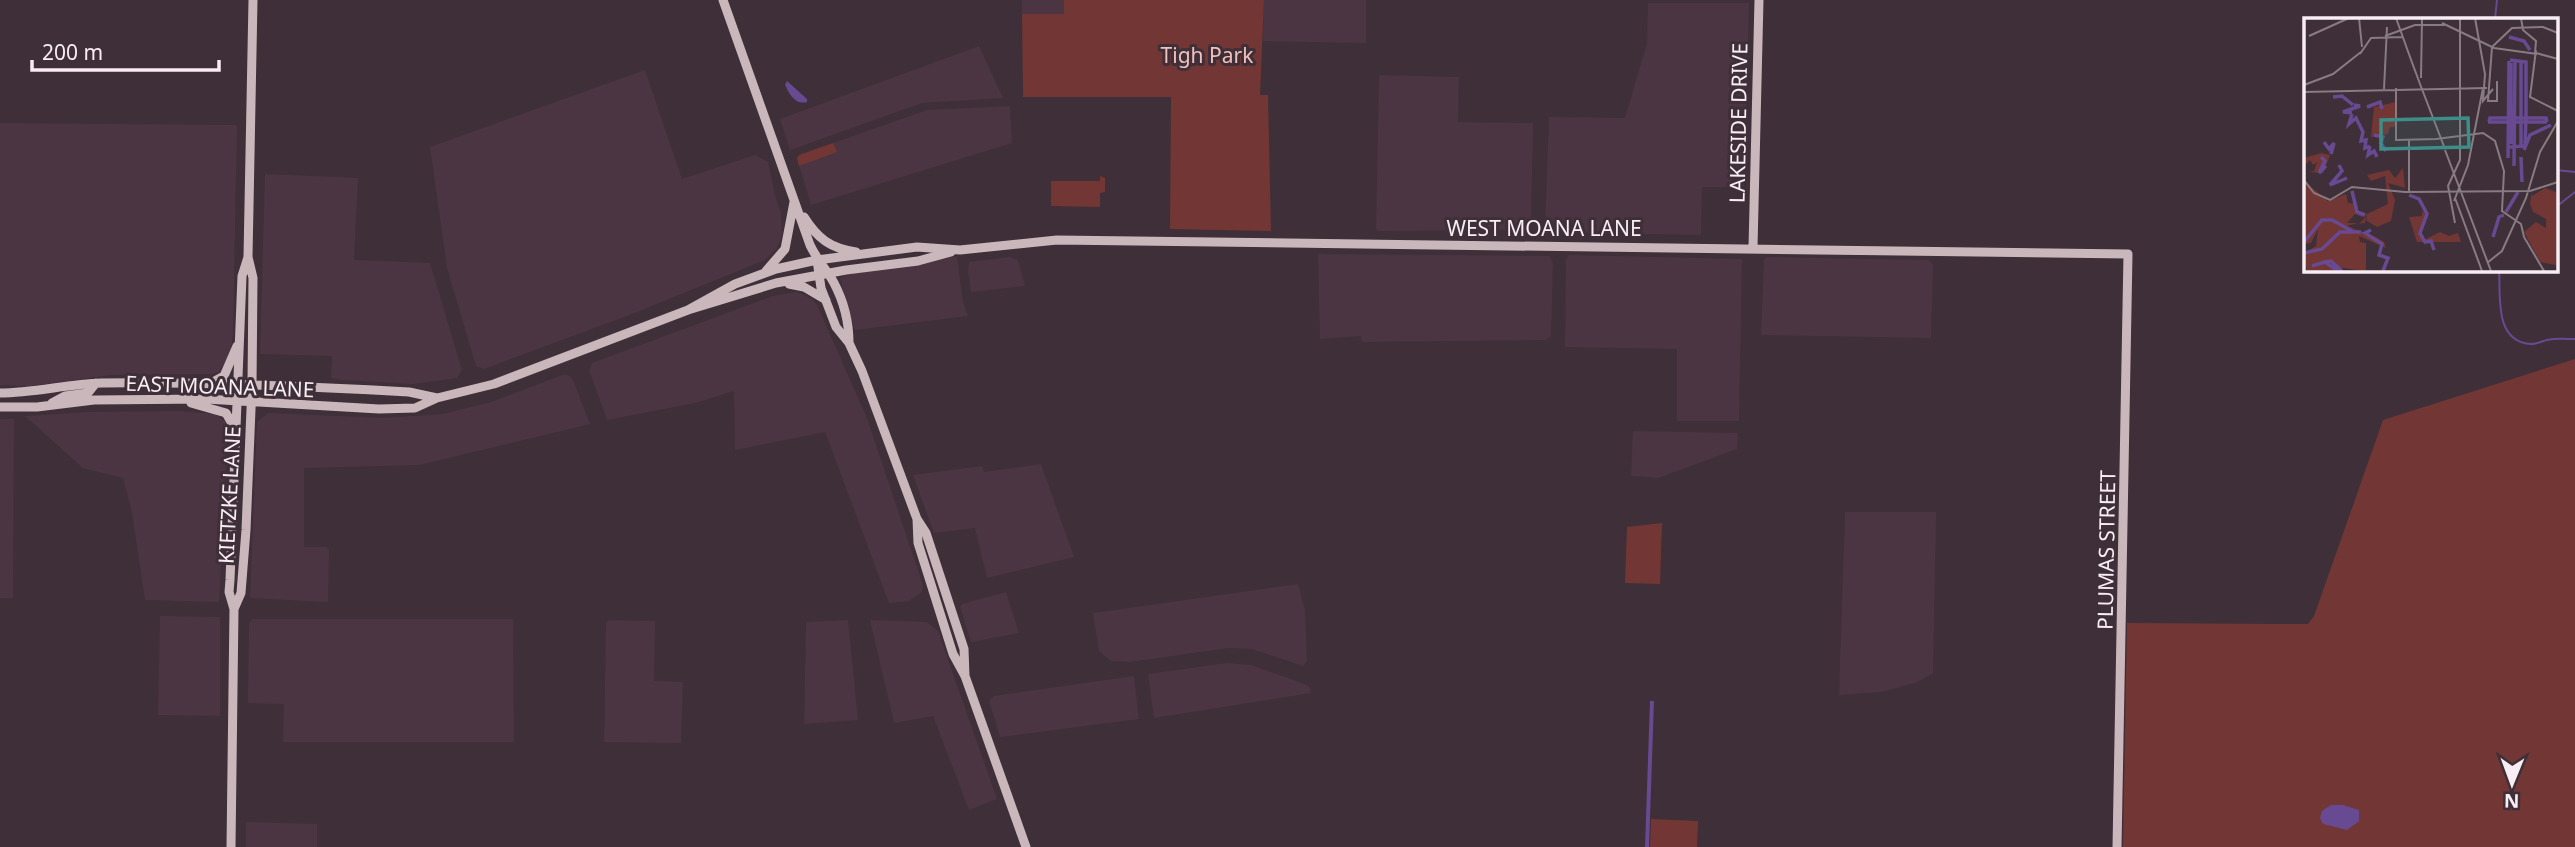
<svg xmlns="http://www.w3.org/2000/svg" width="2575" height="847" font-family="'Noto Sans',sans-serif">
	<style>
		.built { fill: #4b3542 }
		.green { fill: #723734 }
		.water { fill: #674a91 }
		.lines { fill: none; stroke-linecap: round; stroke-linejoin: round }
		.stream { stroke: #674a91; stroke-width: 2 }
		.major { stroke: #cab7bb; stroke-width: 9 }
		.labels { text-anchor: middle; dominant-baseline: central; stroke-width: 6; stroke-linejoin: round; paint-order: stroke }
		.park-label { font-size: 21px; fill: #f2c0bc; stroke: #3e2f38 }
		.street-label { font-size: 21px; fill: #f7edf2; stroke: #3e2f38 }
		.inset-river { fill: none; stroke: #674a91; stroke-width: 3.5 }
		.inset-road { fill: none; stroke: #887b82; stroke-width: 2 }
		.view { fill: #3d8e88; fill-opacity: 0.15; stroke: #3d8e88; stroke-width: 3.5 }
		.inset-edge { fill: none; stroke: #f7edf2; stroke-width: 3.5 }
	</style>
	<rect width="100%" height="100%" fill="#3e2f38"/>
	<!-- built -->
	<path class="built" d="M1022,0h42v14h-42z
		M1264,0h102v43l-103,-2z
		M1648,3h101l-5,184h-42l-1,48 -153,-3 -3,-4 4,-111 76,1 22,-75z
		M979,46l24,52 -81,5 -132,47 -10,-31z
		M645,70l37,109 73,-24 13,7 8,37 5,14 1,22 -5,13 -12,12 -138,56 -143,53 -8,-3 -29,-98 -17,-121z
		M1379,75l80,2 -1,45 75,1 -2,104 -3,3 -150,1 -2,-2z
		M1010,106l2,37 -201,62 -14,-47 5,-4 125,-44z
		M0,123l237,2 -4,210 -3,20 -11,17 -7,2 -101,1 -81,11 -30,-1z
		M265,174l93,4 -4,82 76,3 32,107 -5,8 -44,6 -70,-4 -12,-2 1,-22 -72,-2z
		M1318,254l231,2 4,7 -2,73 -5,4 -184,2 -1,-6 -41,3z
		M1569,255l173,4 -3,162h-62v-72l-112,-2 1,-87z
		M957,256l6,46 5,14 -113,14 -15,-52 19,-7z
		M1009,257l9,3 7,26 -54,6 -3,-20 1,-10z
		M1767,257l161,3 5,4 -2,74 -170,-3 3,-75z
		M797,292l14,6 6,7 50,113 56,167 -1,7 -13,9 -20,2 -64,-171 -90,18 -1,-59 -39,12 -88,17 -18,-50 3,-7 181,-67z
		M565,374l6,3 3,5 16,42 -171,41 -115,3v79h23l2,4 -1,51 -78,-4 7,-176 11,-9 115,5 60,-4 48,-12z
		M178,411l37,3 11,8 2,7 -9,173 -74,-2 -13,-87 -9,-35 -40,-10 -58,-52 64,-4z
		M0,419h14l-1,179h-13z
		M1633,431l105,2 -1,16 -79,29 -27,-2z
		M1041,464l33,93 -87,21 -12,-50 -41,5 -21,-58 69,-9 2,6z
		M1845,512h91l-3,162 -18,9 -34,9 -42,3z
		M1298,584l7,26 2,51 -4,5 -51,-17 -24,-1 -98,14 -19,-1 -12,-10 -6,-38z
		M1006,592l13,41 -48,9 -11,-35 2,-3z
		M160,616l60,1v99l-62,-1z
		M252,619h261l1,123h-231l1,-38 -36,-1 1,-80z
		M609,620l46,1 -1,60 29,1 -2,61 -77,-1 2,-119z
		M848,620l10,100 -54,4 2,-102z
		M870,620l57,2 11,9 59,168 -28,11 -36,-94 -39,7z
		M1227,663l24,2 51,18 7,3 2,7 -157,25 -6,-44z
		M1134,676l5,43 -139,18 -11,-36 5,-5z
		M246,822l71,2v23h-71z"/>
	<!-- green -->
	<path class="green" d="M1064,0h200l-4,95h8l3,136 -101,-2 1,-132h-148l-1,-83h42z
		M833,143l4,9 -38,14 -2,-8 2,-3z
		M1100,176l5,2v14l-5,1v14l-49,-1v-25h49z
		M2575,359v488h-452l4,-224 181,1 6,-8 69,-196z
		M1662,523l-2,61 -35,-1 2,-56z
		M1651,819l47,2 -1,26h-47z"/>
	<!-- water -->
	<path class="water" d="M787,81l20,18v3c-12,3 -17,-7 -22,-17z
		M1650,701h4l-5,146h-4z
		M2331,805h12l16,5v11l-12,9 -24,-6 -3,-6 2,-7z"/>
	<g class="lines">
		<!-- stream -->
		<path class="stream" d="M2495,19l2,-19
			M2556,170l19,2
			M2556,207l19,-15
			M2499,270c2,23 -6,72 32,74 6,0 11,-3 16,-4 9,-2 19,-1 28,-1"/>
		<!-- major -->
		<path class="major" d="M723,0l87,245c7,15 17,25 24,38 10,19 15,39 15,60
			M804,217c14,22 26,31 52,35
			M1753,247l6,-247
			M817,260l4,28 15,39 13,16 13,28 55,148 9,14 38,116 1,27
			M766,271l19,-22 9,-47
			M789,284l15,3 22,13
			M688,310l47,-26 41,-15 41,-9 100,-13 43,3 97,-10 1071,14 -11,593
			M213,382l11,-6 13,-30
			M0,393c34,0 67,-9 101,-10 103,-1 206,3 308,9l28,6
			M52,403l13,-7 23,-3 8,-10
			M191,403l35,10 8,14
			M0,407h37l57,-7 112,-1 173,10 36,-1 22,-10 57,-14 194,-74 88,-27 70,-13 72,-9 33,-9
			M917,519l1,24 35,111 12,22 61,171
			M234,609l7,-16 5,-63 6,-145 1,-107 -5,-21 5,-257
			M231,847l3,-238 -5,-17 1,-12 12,-304 6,-19"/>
	</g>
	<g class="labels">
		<!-- park labels -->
		<g class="park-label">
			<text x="1207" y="55">Tigh Park</text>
		</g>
		<!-- street labels -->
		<g class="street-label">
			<text transform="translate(1738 123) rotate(-89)">LAKESIDE DRIVE</text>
			<text x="1544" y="228">WEST MOANA LANE</text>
			<text transform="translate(220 386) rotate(2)">EAST MOANA LANE</text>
			<text transform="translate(229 495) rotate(-87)">KIETZKE LANE</text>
			<text transform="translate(2106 550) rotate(-89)">PLUMAS STREET</text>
		</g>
	</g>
	<!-- overview -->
	<g transform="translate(2304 18)">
		<rect width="254" height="254" fill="#3e2f38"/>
		<path d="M92,84v25h-6l-2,7 -17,3 3,-30zM17,135l9,2 -7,18 -15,-1 6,-1 3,-9 -4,3 -3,-5 -5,5 -1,-7zM99,150l2,20 -17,-5 7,17 -4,21 -14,6 -10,-6 -1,-6 -8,-1 8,4 -1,5 -6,1 6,-6 -10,-4 -8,9h11l-11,3 29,11 8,5 2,6 -27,-12 1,6 6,1v28l-31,-4v4h-28l-3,-18 12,-7 2,-17 -7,14 -7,1v-63l24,20 18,-7 2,9 8,1v8l9,3 23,-11 -3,-28 -14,5 -4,-6 22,-5 6,8zM241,170l11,4 2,9 -2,64 -16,-3 -16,-30 12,-10 10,6v-9l-13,-7 -3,-8 1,-7 1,-6v5zM118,193l6,6 -8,14 4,9 16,-8 9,4 9,-3 3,9h-44l-8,-25 13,-1z" fill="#723734"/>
		<path class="inset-river" d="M205,19l15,4 6,9M29,79l9,-1 11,9M63,89l13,-5 2,7M48,95l-9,-1 17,-6 -6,-1M48,96l-3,10 7,-6 7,14 -2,9 5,-1 -1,8 5,-2M209,100h33l1,4M184,104h59M185,104l1,-4h17M70,117l9,2 -2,6 5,8M20,124l5,7 5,-6 -3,11M207,126v-81M66,128l-2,9 6,-4 3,6M205,129l16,-1 1,-29v-55l-16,-2M217,129v-87M220,132l6,-15 21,-10M17,139l4,4 -6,12 7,-7M217,139l1,25M204,140l1,-97M35,147l3,6 -12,14 17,-7M210,148l1,-106M48,173l5,21 8,3M105,177l10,4 8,15 -7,19 5,9 6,-1 3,9M202,194l12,-20M67,212l-6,3 17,11 -3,11 9,3 -5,13M189,219l6,-20 5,-2M0,224l18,-22h10l20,11M0,235l18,-4 18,-17h21M20,244l7,-1 11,10M8,248l13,-4 13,9"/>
		<path class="inset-road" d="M55,0l3,29M92,0l14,39M171,0l10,56 -2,27 10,-12M217,0l2,12 13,11 -1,12M138,5l52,25 43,6M5,18l40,-18M81,18l30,-11h30M232,32l-6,47 28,14M232,35l22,6M56,36l11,-16 32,-1M106,39l10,27M117,60l1,-60M193,63v20h-9l4,-54 20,-19 31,-1 15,6M116,66l25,65M0,67l29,-11 28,-22M92,70v52l41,-1M80,71l3,-62M0,74l183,-4M132,121l47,-6 12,8 9,30 -2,40 19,13 3,13 20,34M141,132l46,121M0,162l10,13 16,7 22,-13 53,5 125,-1 28,-9M105,174v-52M151,180l27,73M150,183l14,-36 15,-77M151,205l-7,-37 12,-26v-142M183,245l15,-12 24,-53 14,-46 18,-31"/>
		<path class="view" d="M164,100l1,29 -88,2v-29z"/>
		<rect width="254" height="254" class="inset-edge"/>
	</g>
	<!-- north arrow -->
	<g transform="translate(2512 784) rotate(181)" stroke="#3e2f38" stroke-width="5" paint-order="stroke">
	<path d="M0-5L12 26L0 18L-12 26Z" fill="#f7edf2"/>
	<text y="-10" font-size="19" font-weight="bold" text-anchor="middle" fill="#f7edf2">N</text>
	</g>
	<!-- scale -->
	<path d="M32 60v10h187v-10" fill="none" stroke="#f7edf2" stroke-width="3.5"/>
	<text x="42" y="60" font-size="21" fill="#f7edf2" stroke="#3e2f38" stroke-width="5" paint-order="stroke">200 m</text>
</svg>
